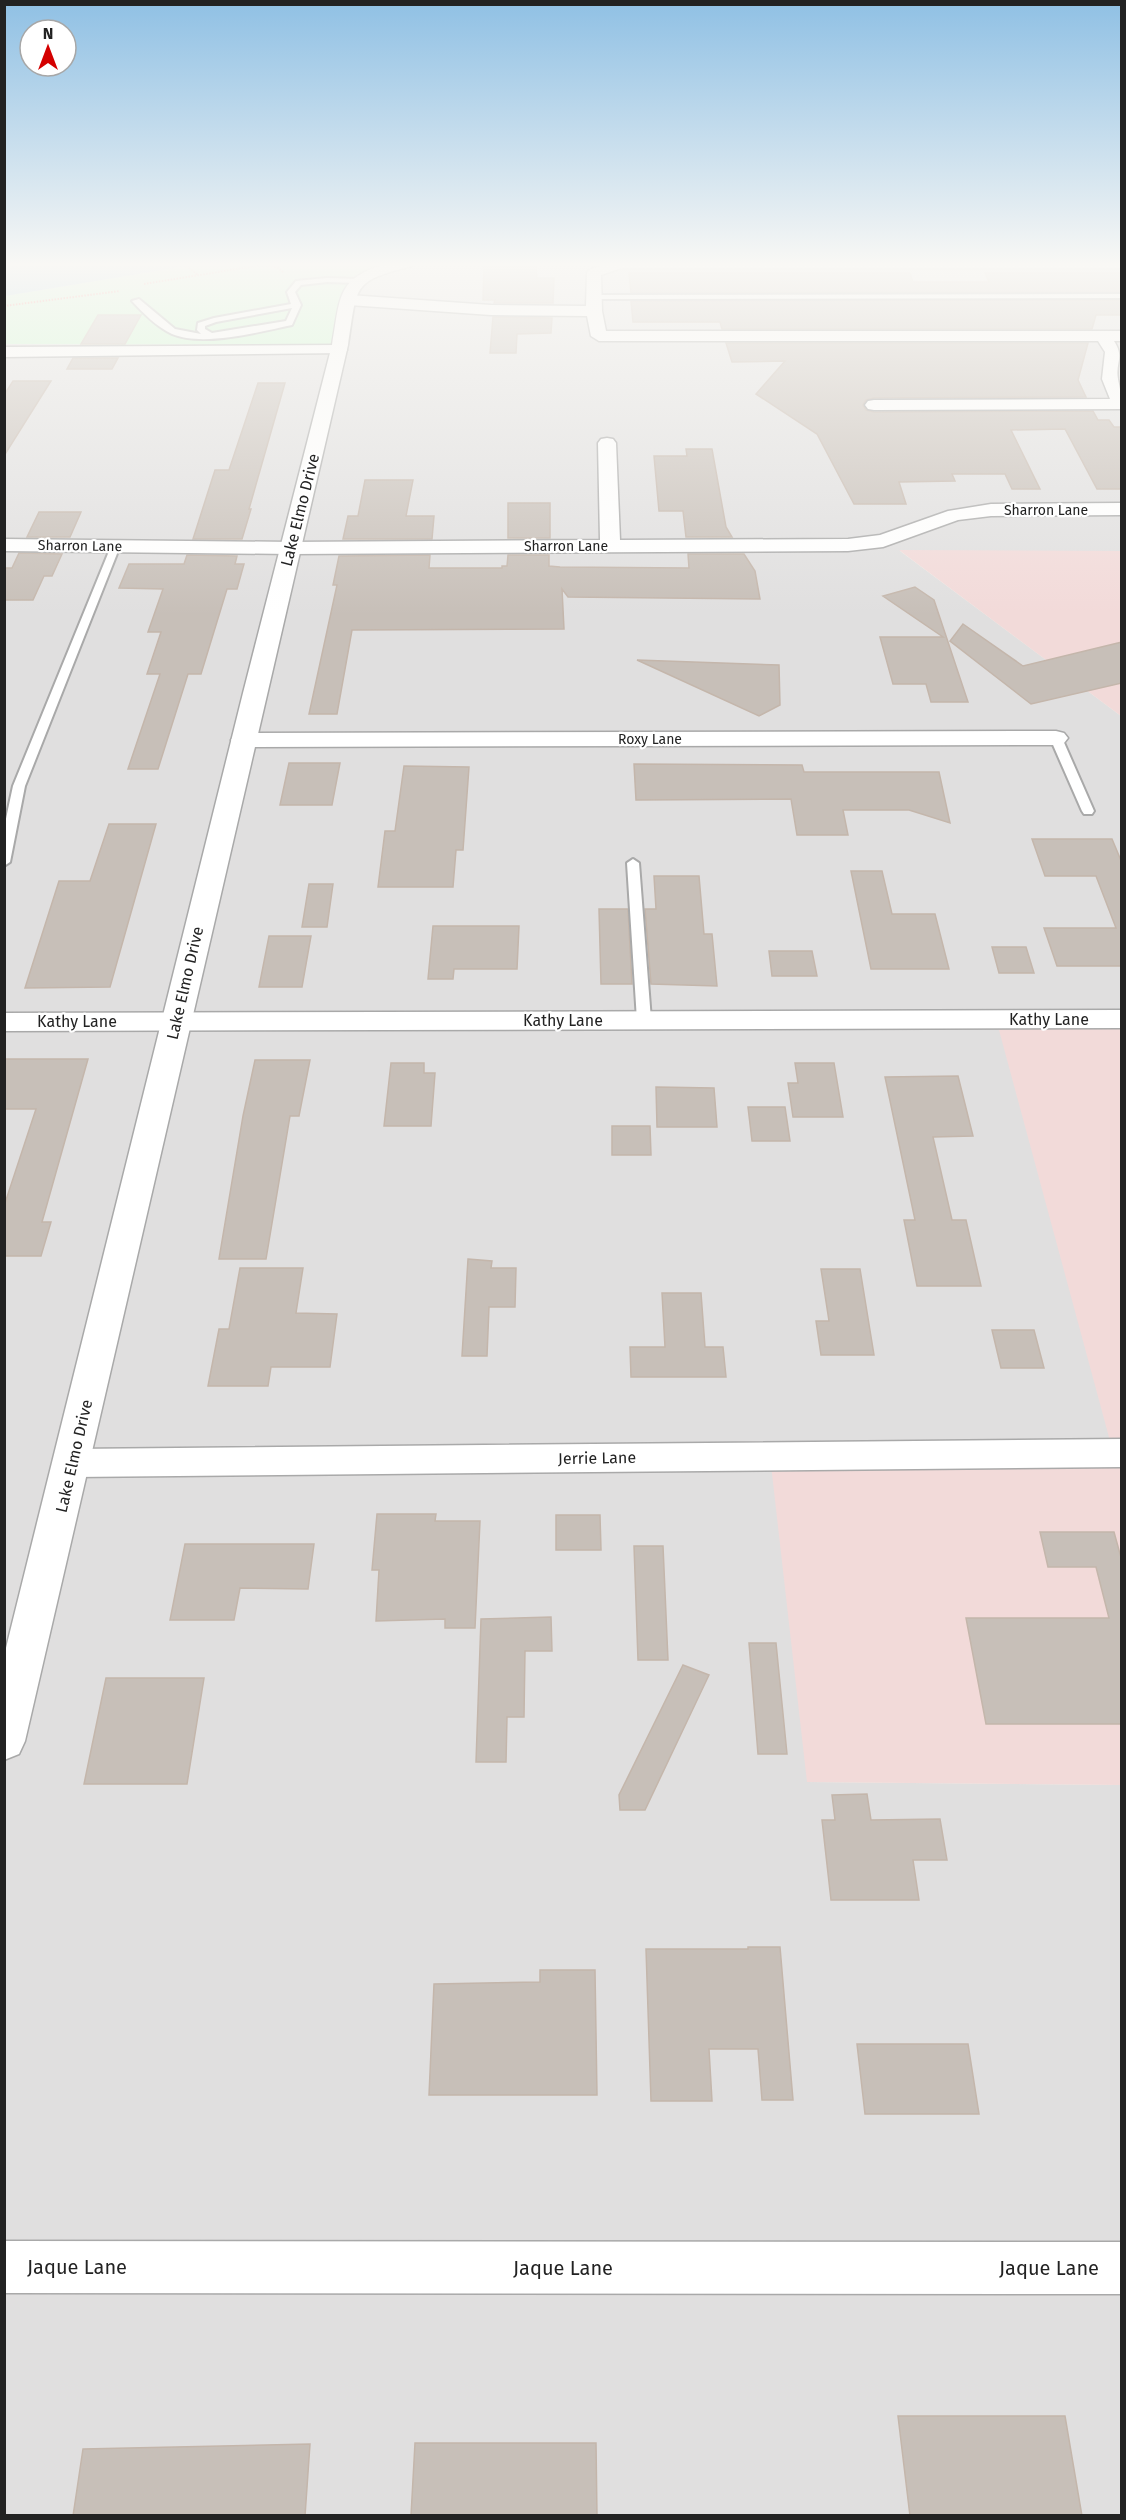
<svg xmlns="http://www.w3.org/2000/svg" width="1126" height="2520" font-family="'Fira Sans',sans-serif">
	<style>
		.residential { fill: #e0dfdf }
		.commercial { fill: #f2dad9 }
		.park { fill: #c8facc }
		.water { fill: #aad3df }
		.building { fill: #c7bfb8; stroke: #c4b6ab; stroke-width: 1.5 }
		.lines { fill: none; stroke-linecap: round; stroke-linejoin: round }
		.service-casing { stroke: #a9a9a9; stroke-width: 4 }
		.minor-casing { stroke: #a9a9a9; stroke-width: 3 }
		.tertiary-casing { stroke: #a9a9a9; stroke-width: 3 }
		.path { stroke: #fa8072; stroke-width: 2; stroke-dasharray: 1.5 1.5; stroke-linecap: butt }
		.service { fill: #fff; fill-rule: evenodd }
		.minor { fill: #fff; fill-rule: evenodd }
		.tertiary { fill: #fff; fill-rule: evenodd }
		.labels { text-anchor: middle; dominant-baseline: central; stroke-width: 4.5; stroke-linejoin: round; paint-order: stroke }
		.far-street-label { font-size: 14px; fill: #222; stroke: #fff }
		.street-label { font-size: 16px; fill: #222; stroke: #fff }
		.near-street-label { font-size: 20px; fill: #222; stroke: #fff }
	</style>
	<rect width="100%" height="100%" fill="#f2efe9"/>
	<!-- residential -->
	<path class="residential" d="M410,262h711v289h-221l221,165v303l-7,434 -307,329 314,3v730h-1116v-2171l335,1 18,-64z"/>
	<!-- commercial -->
	<path class="commercial" d="M899,550l222,1v165z
		M996,1019h125v766l-314,-3 -37,-326 343,-4z"/>
	<!-- park -->
	<path class="park" d="M211,262h199l-52,19 -18,64 -335,-1v-48z"/>
	<!-- water -->
	<path class="water" d="M5,262h206l-206,34z"/>
	<!-- building -->
	<path class="building" d="M484,266h52l1,12h17l-1,25h-59l1,-3h-12z
		M629,273h281l3,9h76l-4,-9h137v19l-491,1z
		M1122,300v15h-26l-4,14h-370l-2,-7h-87l-2,-21z
		M98,315h43l-16,29h-44z
		M493,317l59,1 -1,15 -34,1 -1,19h-26z
		M726,343h362l-10,37 8,17 -212,1 -8,2 -3,5 3,5 8,2 219,-1 5,9h11l5,7h8v62h-25l-32,-60 -54,1 29,59h-28l-7,-15h-53l3,7 -56,1 7,22h-52l-37,-70 -61,-40 29,-33 -53,1z
		M73,358h45l-6,11h-45z
		M13,381h38l-47,75v-61z
		M258,383h27l-36,126h2l-9,30h-49l22,-69h14z
		M686,449h26l14,78 6,10h-46l-3,-26h-24l-5,-55h33z
		M365,480h48l-7,36h28l-2,23h-89l5,-23h10z
		M508,503h42v35h-42z
		M39,512h42l-11,25h-43z
		M19,553l43,1 -10,22h-8l-11,24h-29v-32h8z
		M688,554h56l11,17 5,28 -192,-2 -6,-8 2,40 -212,1 -15,84h-28l28,-129h-4l6,-29 91,-1 -1,13h73v-2h5l1,-11h41v11l11,1 129,1z
		M187,555l50,1 -2,8h9l-7,25h-10l-26,85h-13l-30,95h-30l32,-95h-13l14,-42h-13l15,-43 -44,-1 10,-24h55z
		M915,587l19,13 34,102h-37l-5,-18h-33l-13,-47h63l-60,-41z
		M963,624l60,42 99,-24v41l-91,21 -81,-63z
		M637,660l142,5 1,40 -21,11z
		M289,763h51l-8,42h-52z
		M634,764l168,1 2,7h135l11,51 -41,-13h-66l5,25h-51l-6,-36 -155,1z
		M404,766l65,1 -6,83h-7l-3,37h-75l7,-56h10z
		M109,824h47l-46,163 -85,1 34,-107h31z
		M1032,839h80l10,24v103h-65l-13,-38h72l-20,-52h-51z
		M851,871h31l10,43h43l14,55h-78z
		M654,876h45l5,58h8l5,52 -66,-2 -6,-75h11z
		M309,884h24l-6,43h-25z
		M599,909h29l4,75h-31z
		M433,926h86l-2,43h-63l-1,10h-25z
		M269,936h42l-9,51h-43z
		M992,947h34l8,26h-35z
		M769,951h43l5,25h-45z
		M4,1059h84l-46,163h9l-10,34h-37v-50l32,-97h-32z
		M255,1060h55l-11,56h-9l-24,143h-47l24,-143z
		M391,1063h33v10h11l-4,53h-47z
		M795,1063h39l9,54h-50l-5,-34h10z
		M958,1076l15,60 -40,1 19,83h14l15,66h-64l-13,-66h11l-30,-143z
		M656,1087l58,1 3,39h-60z
		M748,1107h37l5,34h-38z
		M612,1126h38l1,29h-39z
		M468,1259l24,2 -1,7h25l-1,39h-26l-2,49h-25z
		M240,1268h63l-7,45 41,1 -7,53h-59l-3,19h-60l11,-57h10z
		M821,1269h39l14,86h-53l-5,-34h13z
		M662,1293h39l4,54h18l3,30h-95l-1,-30h35z
		M992,1330h42l10,38h-43z
		M377,1514h59l-1,7h45l-5,107h-30v-9l-69,2 3,-51h-7z
		M556,1515h44l1,35h-45z
		M1040,1532h74l8,29v163h-136l-20,-106h143l-13,-51h-48z
		M185,1544h129l-6,45 -68,-1 -6,32h-64z
		M634,1546h29l5,114h-30z
		M551,1617l1,34h-27l-1,66h-17l-1,45h-30l5,-143z
		M749,1643h27l11,111h-29z
		M683,1665l26,10 -64,135h-25l-1,-15z
		M106,1678h98l-17,106h-103z
		M867,1794l4,26 69,-1 7,41h-34l6,40h-88l-9,-80h13l-3,-25z
		M748,1947h32l13,153h-31l-4,-51h-49l3,52h-61l-5,-152h102z
		M540,1970h55l2,125h-168l5,-111 106,-2z
		M857,2044h111l11,70h-114z
		M898,2416h167l17,100h-172z
		M415,2443h181l1,73h-186z
		M310,2444l-5,72h-232l10,-67z"/>
	<g class="lines">
		<!-- service casing -->
		<g class="service-casing">
			<path id="service" d="M327,278l31,1 4,2 -4,2 -31,-1 -26,3 -6,7 6,13 -9,20c-33,7 -89,22 -120,9 -15,-7 -29,-21 -40,-33l7,-2 36,30 26,5 -4,-4 1,-7 16,-5 77,-14 -4,-12 9,-11zM292,308l-6,13 -74,12 -7,-4v-3l11,-4z
				M1122,294v4l-528,1 -4,-2 4,-2z
				M112,544l8,2 -95,240 -15,76 -6,4v-38l9,-42z
				M1056,734l6,4 32,73 -2,3h-8l-2,-3 -32,-73z
				M633,859l6,4 12,157 -7,4 -7,-4 -10,-157z"/>
		</g>
		<!-- minor casing -->
		<g class="minor-casing">
			<path id="minor" d="M612,262h510v6h-500l-21,7 1,36 4,20h516v10h-8c11,17 1,21 4,38 2,10 4,19 4,30l-248,1 -6,-1 -3,-4 3,-4 6,-1 236,-1 -8,-20 3,-27 -7,-11h-499l-8,-5 -4,-20 -96,-1 -142,-10 -8,-5 8,-5 142,10 95,1 1,-33 2,-3z
				M339,345l6,2 2,3 -2,3 -341,4v-10z
				M607,438l6,1 3,4 4,97 228,-1 32,-4 68,-24 43,-7 131,-1v12l-131,1 -33,4 -75,27 -35,4 -557,3 -287,-3v-12l287,3 309,-2 -2,-97 3,-4z
				M1056,731l8,2 4,5 -4,5 -8,2 -813,2 -8,-2 -4,-5 4,-5 8,-2z
				M1122,1010v18l-1118,3v-18z
				M1122,1439v28l-1049,10 -13,-4 -5,-10 5,-10 13,-4z
				M4,2241l1118,1v52l-1118,-1z"/>
		</g>
		<!-- tertiary casing -->
		<g class="tertiary-casing">
			<path id="tertiary" d="M393,262h24l-2,3c-64,17 -57,18 -67,80l-323,1396 -6,13 -15,6v-104l239,-963 89,-348c9,-51 4,-68 61,-83z"/>
		</g>
		<!-- path -->
		<path class="path" d="M182,262l16,13
			M275,265l13,-3
			M144,284l117,-19 16,2 6,5
			M4,306l116,-15"/>
		<!-- service -->
		<use href="#service" class="service"/>
		<!-- minor -->
		<use href="#minor" class="minor"/>
		<!-- tertiary -->
		<use href="#tertiary" class="tertiary"/>
	</g>
	<!-- sky -->
	<linearGradient id="sky" x2="0" y2="1"><stop stop-color="#8fc0e4"/><stop offset="0.43" stop-color="#f9f8f5"/><stop offset="1" stop-color="#f9f8f5" stop-opacity="0"/></linearGradient>
	<rect width="1126" height="615" fill="url(#sky)"/>
	<g class="labels">
		<!-- far-street labels -->
		<g class="far-street-label">
			<text x="1046" y="510">Sharron Lane</text>
			<text transform="translate(80 546) rotate(1)">Sharron Lane</text>
			<text x="566" y="546">Sharron Lane</text>
			<text x="650" y="739">Roxy Lane</text>
		</g>
		<!-- street labels -->
		<g class="street-label">
			<text transform="translate(300 510) rotate(-76)">Lake Elmo Drive</text>
			<text transform="translate(185 983) rotate(-77)">Lake Elmo Drive</text>
			<text x="1049" y="1019">Kathy Lane</text>
			<text x="563" y="1020">Kathy Lane</text>
			<text x="77" y="1021">Kathy Lane</text>
			<text transform="translate(74 1456) rotate(-77)">Lake Elmo Drive</text>
			<text transform="translate(597 1458) rotate(-1)">Jerrie Lane</text>
		</g>
		<!-- near-street labels -->
		<g class="near-street-label">
			<text x="77" y="2267">Jaque Lane</text>
			<text x="563" y="2268">Jaque Lane</text>
			<text x="1049" y="2268">Jaque Lane</text>
		</g>
	</g>
	<!-- border -->
	<rect width="1126" height="2520" fill="none" stroke="#222222" stroke-width="12"/>
	<!-- north arrow -->
	<g transform="translate(48 48)"><circle r="28" fill="#ffffff" stroke="#a7a7a7" stroke-width="1.5"/>
	<path d="M0-4.5L10 22L0 15L-10 22Z" fill="#d40000"/>
	<text y="-9" font-size="16" font-weight="bold" text-anchor="middle" fill="#222222">N</text>
	</g>
</svg>
